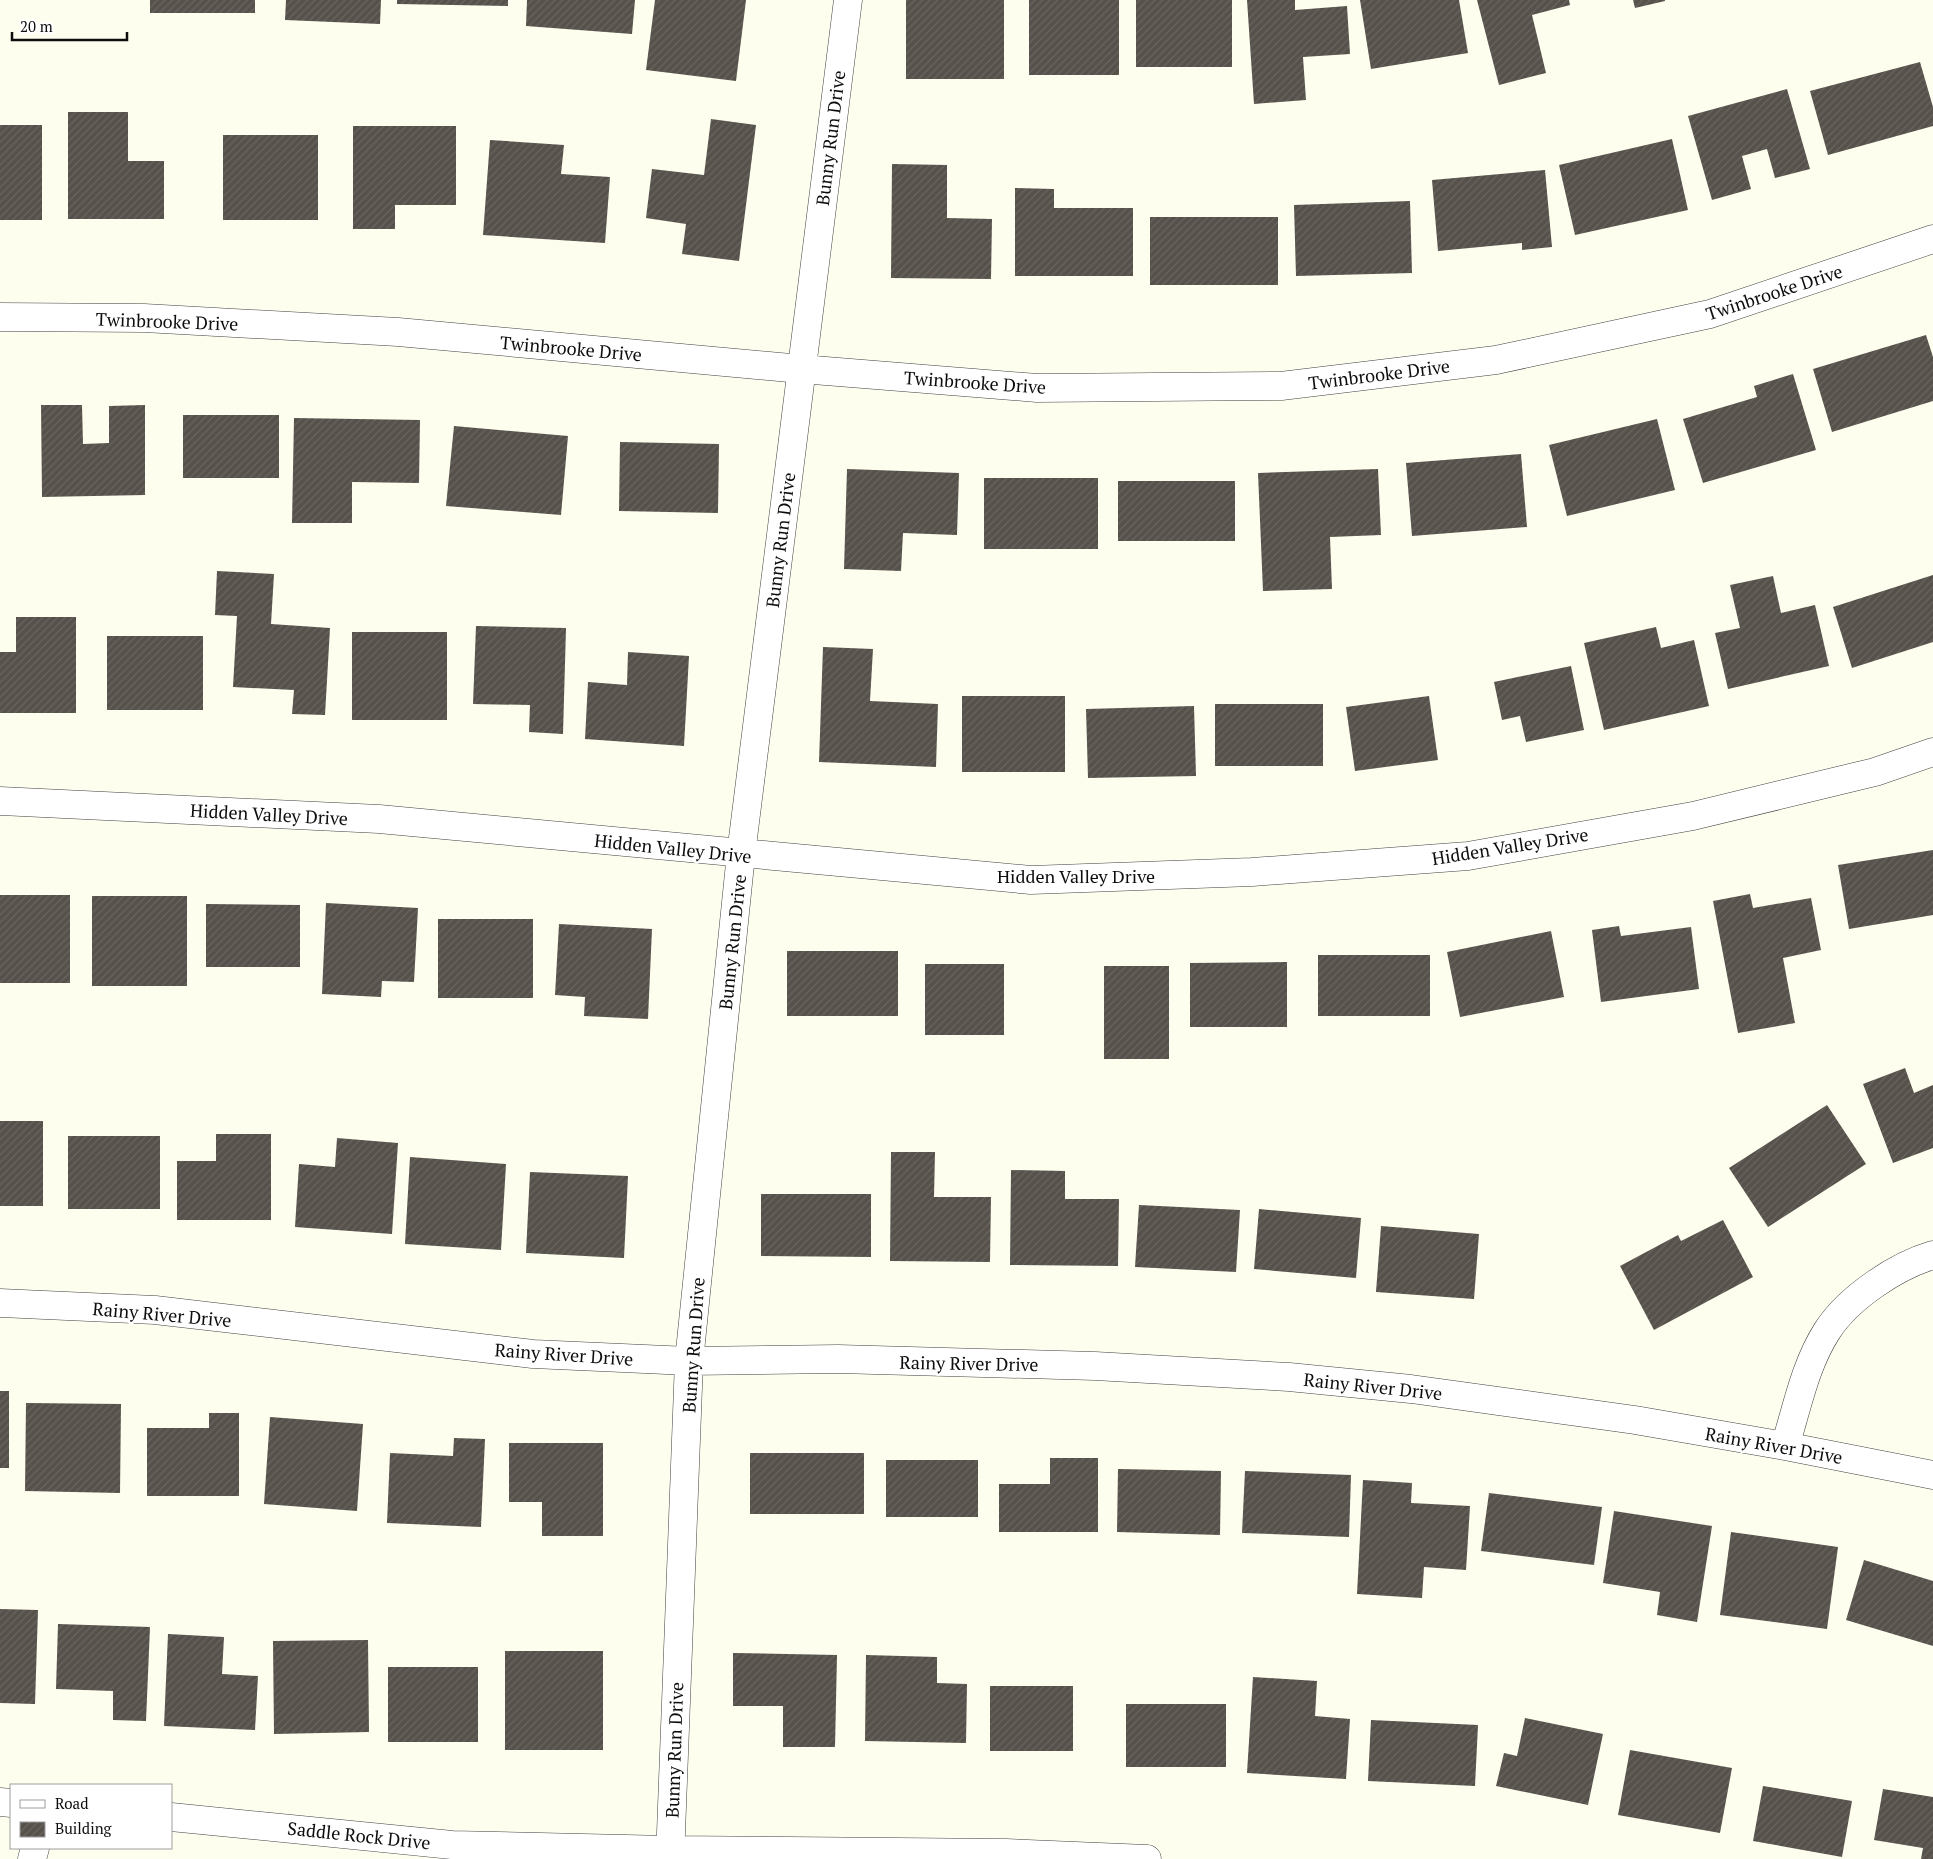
<svg xmlns="http://www.w3.org/2000/svg" width="1933" height="1859" font-family="'PT Serif',serif">
	<style>
		.building { fill: url(#building-hatch) }
		.lines { fill: none; stroke-linecap: round; stroke-linejoin: round }
		.street-casing { stroke: #404040; stroke-width: 29 }
		.street { stroke: #fff; stroke-width: 28 }
		.labels { text-anchor: middle; dominant-baseline: central; stroke-width: 5; stroke-linejoin: round; paint-order: stroke }
		.street-label { font-size: 18px; fill: #0d0d0d; stroke: #fff }
	</style>
	<defs>
		<pattern id="building-hatch" width="6" height="6" patternUnits="userSpaceOnUse" patternTransform="scale(1.25)"><rect width="6" height="6" fill="#56514a"/><path d="M-1 1l2-2M0 6l6-6M5 7l2-2" fill="none" stroke="#696560"/></pattern>
	</defs>
	<rect width="100%" height="100%" fill="#fefeef"/>
	<!-- building -->
	<path class="building" d="M150,0h105v13h-105z
		M286,0h95l-1,24 -95,-4z
		M397,0h111v6l-111,-2z
		M527,0h108l-3,34 -106,-8z
		M655,0h91l-10,81 -90,-11z
		M906,0h98v79h-98z
		M1029,0h90v75h-90z
		M1136,0h96v67h-96z
		M1247,0h48v10l52,-4 3,48 -47,3 3,43 -52,4z
		M1360,0h99l9,53 -97,16z
		M1477,0h92l1,5 -38,10 14,58 -47,12z
		M1633,0h32v1l-30,7z
		M1920,62l13,45v19l-105,29 -18,-64z
		M1787,89l23,80 -35,9 -8,-29 -25,7 9,33 -39,11 -24,-84z
		M68,112h60v49h36v58h-96z
		M711,119l45,6 -17,136 -57,-7 4,-30 -40,-6 6,-49 52,6z
		M0,125h42v95h-42z
		M353,126h103v79h-61v24h-42z
		M223,135h95v85h-95z
		M1672,139l16,71 -113,25 -16,-70z
		M490,140l74,5 -3,29 49,3 -5,66 -122,-8z
		M892,164l55,1v53l45,1 -1,60 -100,-1z
		M1545,170l7,77 -30,3v-7l-84,8 -6,-71z
		M1015,188l39,1v19h79v68h-118z
		M1410,201l2,72 -116,3 -2,-71z
		M1150,217h128v68h-128z
		M1926,335l7,22v44l-101,31 -19,-63z
		M1793,374l23,76 -113,33 -20,-64 74,-22 -3,-11z
		M41,405h41l1,39 26,-1v-37l36,-1v90l-103,2z
		M183,415h96v63h-96z
		M294,418l126,2 -1,63 -67,-1v41h-60z
		M1657,419l18,71 -108,26 -18,-71z
		M454,426l114,10 -7,79 -115,-9z
		M620,442l99,2 -1,69 -99,-2z
		M1521,454l6,73 -115,9 -6,-73z
		M847,469l112,4 -2,62 -54,-2 -2,38 -57,-2z
		M1378,469l3,66 -51,2 2,52 -69,2 -5,-118z
		M984,478h114v71h-114z
		M1118,481h117v60h-117z
		M217,571l57,3 -3,50 59,4 -5,87 -33,-1 2,-24 -61,-3 4,-71 -22,-1z
		M1933,575v67l-81,26 -19,-61z
		M1773,576l8,37 34,-8 14,61 -101,23 -13,-56 25,-5 -10,-43z
		M16,617h60v96h-76v-61h16z
		M476,626l90,2 -3,106 -34,-2 1,-27 -57,-1z
		M1656,627l5,21 33,-8 15,66 -105,24 -20,-87z
		M352,632h95v88h-95z
		M107,636h96v74h-96z
		M823,647l50,2 -3,52 68,3 -2,63 -117,-5z
		M628,652l61,4 -5,90 -99,-7 3,-57 39,3z
		M1571,666l13,64 -58,12 -6,-26 -18,4 -8,-38z
		M962,696h103v76h-103z
		M1429,696l9,64 -83,11 -9,-64z
		M1215,704h108v62h-108z
		M1194,706l2,70 -108,2 -2,-69z
		M1933,850v65l-84,14 -11,-64z
		M1750,894l3,14 58,-10 10,52 -38,8 12,65 -57,10 -25,-132z
		M0,895h70v88h-70z
		M92,896h95v90h-95z
		M326,903l92,5 -4,74 -32,-1 -1,16 -59,-3z
		M206,904l94,1v62h-94z
		M438,919h95v79h-95z
		M559,924l93,5 -4,90 -64,-3 1,-19 -30,-2z
		M1619,926l2,10 70,-9 8,62 -98,13 -9,-72z
		M1551,931l13,66 -104,20 -13,-65z
		M787,951h111v65h-111z
		M1318,955h112v61h-112z
		M1287,962v65h-97v-64z
		M925,964h79v71h-79z
		M1104,966h65v93h-65z
		M1905,1068l9,25 19,-8v63l-40,15 -30,-79z
		M1827,1105l39,59 -98,63 -39,-59z
		M0,1121h43v85h-43z
		M216,1134h55v86h-94v-59h39z
		M68,1136h92v73h-92z
		M337,1138l61,5 -6,91 -97,-7 4,-63 36,3z
		M891,1152h44l-1,45h57l-1,65 -100,-1z
		M410,1157l96,7 -5,86 -96,-6z
		M1011,1170l54,1v28h54l-1,67 -108,-1z
		M530,1172l98,4 -4,82 -98,-5z
		M761,1194h110v63l-110,-1z
		M1139,1205l101,5 -4,62 -101,-5z
		M1259,1209l102,9 -5,60 -102,-9z
		M1723,1220l30,57 -99,53 -34,-64 58,-31 3,6z
		M1381,1226l98,8 -5,65 -98,-7z
		M0,1391h9v77h-9z
		M26,1403l95,1 -1,89 -95,-2z
		M209,1413h30v83h-92v-68h62z
		M270,1417l93,7 -6,87 -93,-7z
		M454,1438l31,1 -4,88 -94,-4 3,-70 63,3z
		M509,1443h94v93h-61v-34h-33z
		M750,1453h114v61h-114z
		M1050,1458h48v74h-99v-48h51z
		M886,1460h92v57h-92z
		M1118,1469l103,2 -1,64 -103,-3z
		M1245,1471l106,4 -2,62 -107,-4z
		M1363,1480l49,3 -1,20 59,3 -4,64 -42,-3 -2,31 -65,-4z
		M1489,1493l113,14 -8,58 -113,-14z
		M1614,1511l98,15 -15,96 -40,-7 3,-23 -57,-9z
		M1731,1532l107,15 -11,82 -107,-14z
		M1864,1560l69,21v65l-87,-26z
		M0,1609l38,1 -3,94 -35,-1z
		M58,1624l92,3 -4,94 -33,-1v-29l-57,-2z
		M168,1634l56,3 -2,37 36,2 -3,54 -91,-4z
		M368,1640l1,92 -95,2 -1,-93z
		M505,1651h98v99h-98z
		M733,1653l104,2 -2,92h-52v-41h-50z
		M866,1655l71,2v26l30,1 -1,59 -101,-2z
		M388,1667h90v75h-90z
		M1253,1677l64,4 -2,35 35,3 -4,60 -99,-6z
		M990,1686h83v65h-83z
		M1126,1704h100v63h-100z
		M1525,1718l78,16 -15,71 -92,-19 8,-33 13,3z
		M1371,1720l107,5 -3,61 -107,-5z
		M1630,1750l102,18 -12,65 -102,-18z
		M1763,1786l89,15 -10,56 -89,-16z
		M1883,1789l50,8v62h-12l2,-11 -49,-8z"/>
	<g class="lines">
		<!-- street casing -->
		<g class="street-casing">
			<path id="street" d="M0,317l144,1 254,14 403,37 236,19 244,-2 215,-26 214,-46 223,-75
				M0,801l379,18 652,61 221,-8 216,-16 225,-40 182,-44 58,-20
				M0,1303l155,7 378,44 156,7 149,-2 257,7 194,11 122,12 224,31 150,26 148,29
				M1785,1446c12,-38 20,-81 42,-115 21,-33 69,-65 106,-76
				M0,1802l11,1
				M171,1817l281,28 217,5 337,3 141,6
				M32,1859l3,-11
				M670,1859l19,-498 52,-507 107,-854"/>
		</g>
		<!-- street -->
		<use href="#street" class="street"/>
	</g>
	<g class="labels">
		<!-- street labels -->
		<g class="street-label">
			<text transform="translate(830 138) rotate(-83)">Bunny Run Drive</text>
			<text transform="translate(1774 292) rotate(-18)">Twinbrooke Drive</text>
			<text transform="translate(167 321) rotate(2)">Twinbrooke Drive</text>
			<text transform="translate(571 348) rotate(5)">Twinbrooke Drive</text>
			<text transform="translate(1379 374) rotate(-7)">Twinbrooke Drive</text>
			<text transform="translate(975 382) rotate(4)">Twinbrooke Drive</text>
			<text transform="translate(780 540) rotate(-83)">Bunny Run Drive</text>
			<text transform="translate(269 814) rotate(3)">Hidden Valley Drive</text>
			<text transform="translate(1510 846) rotate(-9)">Hidden Valley Drive</text>
			<text transform="translate(673 848) rotate(6)">Hidden Valley Drive</text>
			<text x="1076" y="876">Hidden Valley Drive</text>
			<text transform="translate(732 942) rotate(-84)">Bunny Run Drive</text>
			<text transform="translate(162 1314) rotate(5)">Rainy River Drive</text>
			<text transform="translate(693 1345) rotate(-86)">Bunny Run Drive</text>
			<text transform="translate(564 1354) rotate(4)">Rainy River Drive</text>
			<text transform="translate(969 1363) rotate(1)">Rainy River Drive</text>
			<text transform="translate(1373 1386) rotate(6)">Rainy River Drive</text>
			<text transform="translate(1774 1445) rotate(10)">Rainy River Drive</text>
			<text transform="translate(674 1750) rotate(-88)">Bunny Run Drive</text>
			<text transform="translate(359 1835) rotate(6)">Saddle Rock Drive</text>
		</g>
	</g>
	<!-- legend -->
	<rect x="10" y="1784" width="162" height="65" fill="#ffffff" stroke="#9e9e9e"/>
	<rect x="20" y="1800" width="25" height="8" fill="#ffffff" stroke="#9e9e9e"/>
	<text x="55" y="1809" font-size="15" fill="#0d0d0d">Road</text>
	<rect x="20" y="1822" width="25" height="15" fill="url(#building-hatch)" stroke="#9e9e9e"/>
	<text x="55" y="1834" font-size="15" fill="#0d0d0d">Building</text>
	<!-- scale -->
	<path d="M12 32v8h115v-8" fill="none" stroke="#0d0d0d" stroke-width="2.5"/>
	<text x="20" y="32" font-size="15" fill="#0d0d0d" stroke="#ffffff" stroke-width="4" paint-order="stroke">20 m</text>
</svg>
